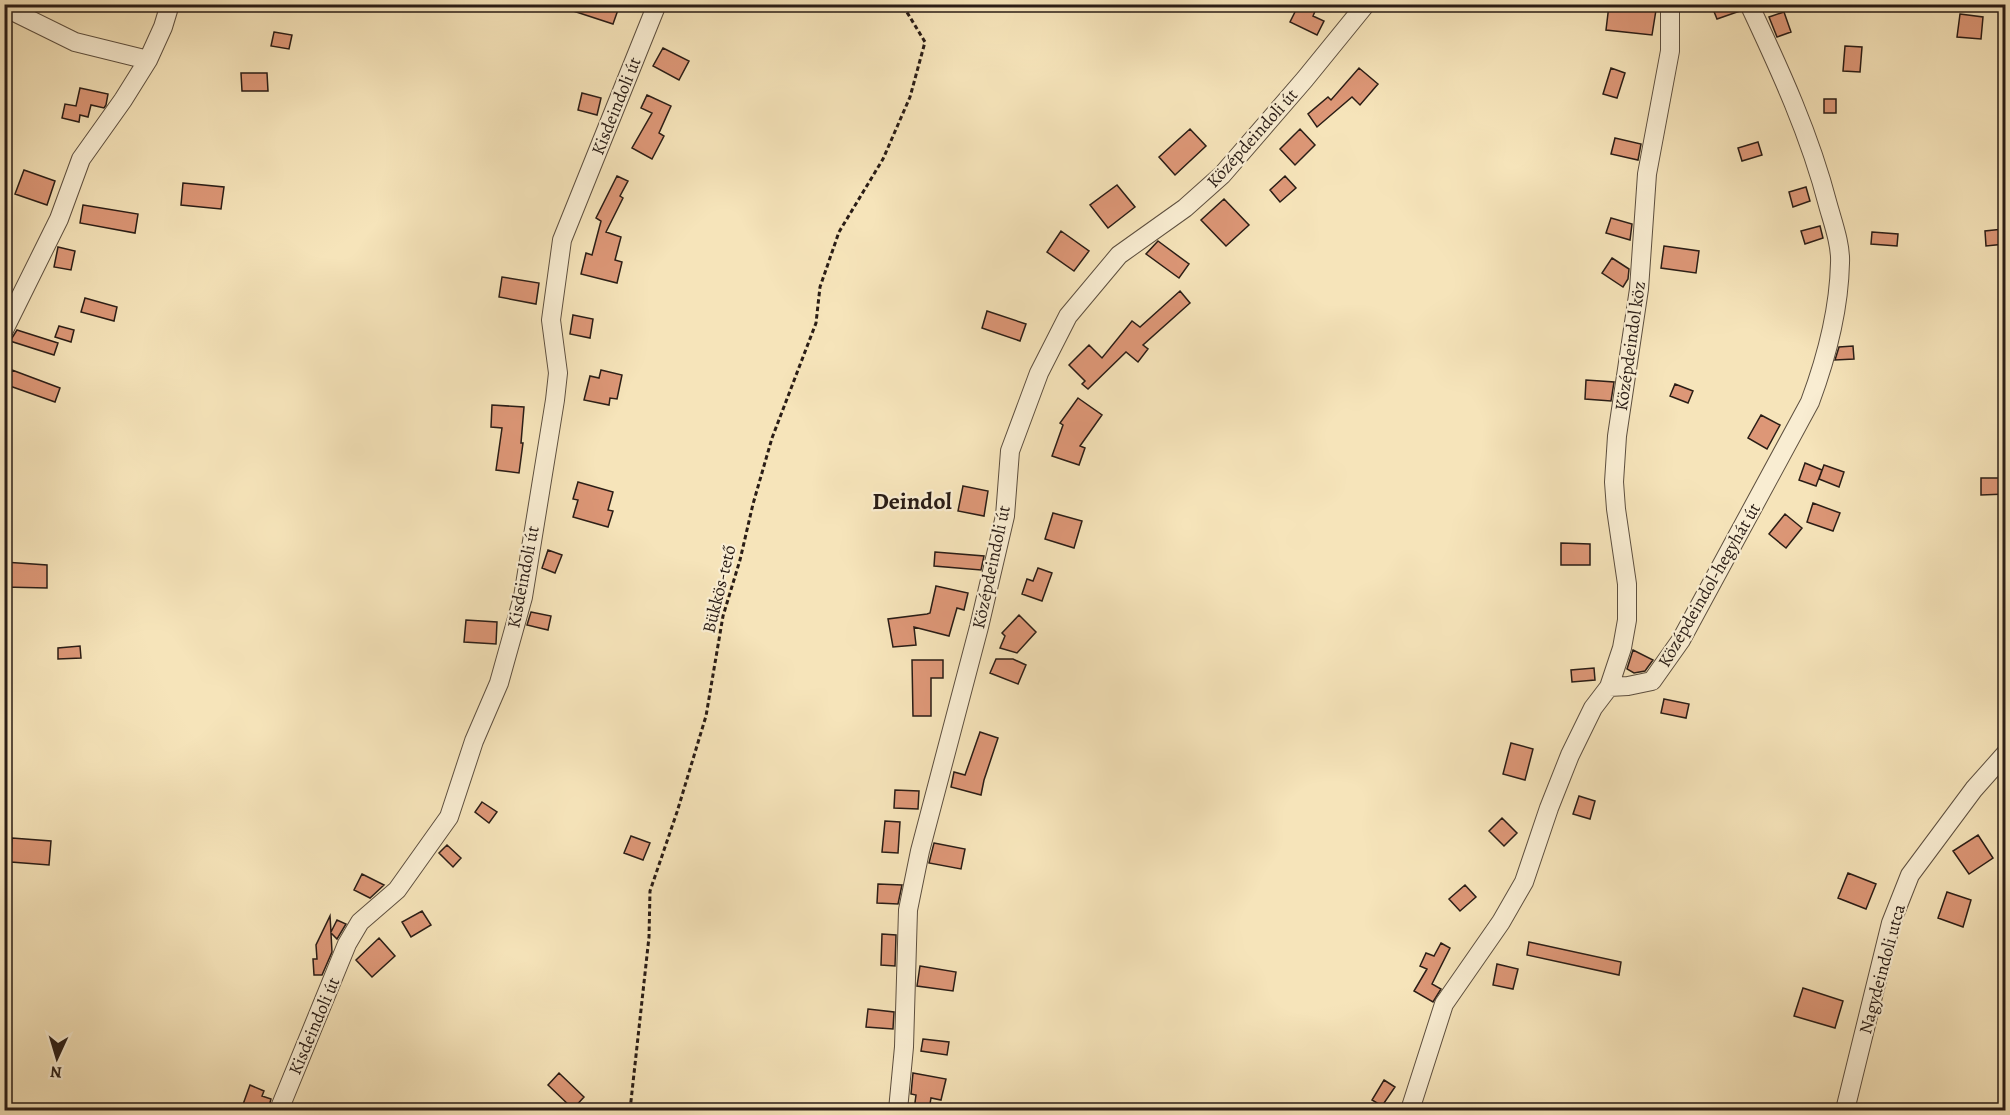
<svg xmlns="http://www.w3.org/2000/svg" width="2010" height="1115" font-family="Alegreya,serif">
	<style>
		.building { fill: #dd9777; stroke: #2a1d16; stroke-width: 1.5 }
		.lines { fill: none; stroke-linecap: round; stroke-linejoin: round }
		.street-casing { stroke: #5d4f3f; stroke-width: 20 }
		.path { stroke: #2a1d16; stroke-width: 3; stroke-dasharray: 4.5 3; stroke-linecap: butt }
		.street { stroke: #f9edd2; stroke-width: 18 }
		.labels { text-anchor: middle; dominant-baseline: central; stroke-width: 4.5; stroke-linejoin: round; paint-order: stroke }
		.street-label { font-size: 18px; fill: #2a1d16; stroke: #f9edd2 }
		.district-label { font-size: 24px; font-weight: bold; fill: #2a1d16; stroke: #f9edd2 }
	</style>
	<rect width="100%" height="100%" fill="#f6e4ba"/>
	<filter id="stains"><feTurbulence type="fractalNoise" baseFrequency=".00333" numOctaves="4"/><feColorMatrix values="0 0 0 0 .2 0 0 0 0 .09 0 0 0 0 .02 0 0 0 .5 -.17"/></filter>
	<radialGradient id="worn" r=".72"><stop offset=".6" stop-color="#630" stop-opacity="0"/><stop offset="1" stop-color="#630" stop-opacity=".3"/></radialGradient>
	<!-- building -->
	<path class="building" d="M562,4h49l8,3 -6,17 -52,-17z
		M1299,4h8l9,5 -3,7 11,5 -7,14 -27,-13z
		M1711,4h27l2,7 -23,8z
		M1609,5l47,5 -4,25 -46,-5z
		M1784,12l7,20 -14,5 -8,-20z
		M1960,14l23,3 -2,22 -24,-2z
		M274,32l18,3 -3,14 -18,-3z
		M1845,46l17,1 -2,25 -17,-1z
		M663,48l26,13 -10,19 -26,-14z
		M1359,68l19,16 -18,21 -8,-8 -35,30 -9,-13 20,-17 3,3z
		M1611,68l14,5 -8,25 -14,-4z
		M241,73h26l1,18h-26z
		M80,88l28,6 -2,11 -2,3 -13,-3 -3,12 -8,-2 -1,7 -17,-4 3,-14 11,2z
		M582,93l19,5 -4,17 -19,-5z
		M647,95l24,11 -12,27 5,3 -12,23 -20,-11 20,-35 -11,-5z
		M1824,99h12v14h-12z
		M1190,129l16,17 -31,29 -16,-18z
		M1300,129l15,16 -20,20 -15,-16z
		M1615,138l26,6 -3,16 -27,-6z
		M1758,142l4,13 -20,6 -4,-13z
		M24,170l31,11 -8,24 -32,-11z
		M617,176l11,5 -8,15 3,2 -17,34 15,5 -6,23 7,2 -5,21 -36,-9 5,-21 6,2 9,-34 -5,-3z
		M1285,176l11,12 -16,14 -10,-12z
		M183,183l41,4 -3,22 -40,-4z
		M1117,185l18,22 -27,21 -18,-23z
		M1806,187l4,14 -17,6 -4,-15z
		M1224,199l25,26 -23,21 -25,-26z
		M83,205l55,9 -3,19 -55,-10z
		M1611,218l21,6 -2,16 -24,-7z
		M1820,226l3,12 -18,6 -4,-13z
		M2003,229l2,15 -19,2 -1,-15z
		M1061,231l28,20 -15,20 -27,-19z
		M1872,232l26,2 -1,12 -26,-2z
		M1158,241l31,23 -10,14 -33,-24z
		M1664,246l35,5 -3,22 -35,-5z
		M58,247l17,4 -4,19 -17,-3z
		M1612,258l17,11 -1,10 -5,8 -21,-14z
		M502,277l37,6 -3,21 -37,-7z
		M1180,291l10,12 -47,42 5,4 -10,13 -12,-10 -38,37 -6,-5 3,-3 -16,-16 20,-20 13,13 30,-37 8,6z
		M85,298l32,9 -3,14 -33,-9z
		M987,311l39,13 -6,17 -38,-13z
		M573,315l20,4 -3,19 -20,-4z
		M59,326l15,4 -3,12 -16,-5z
		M17,330l41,13 -4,12 -44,-14z
		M1853,346l1,13 -19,1 4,-13z
		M12,370l48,18 -5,14 -48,-17z
		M601,370l21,5 -5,24 -7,-1 -1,7 -25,-5 6,-24 9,2z
		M1586,380l28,2 -3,19 -26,-2z
		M1675,384l18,7 -5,12 -18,-7z
		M1078,398l24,17 -22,31 5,2 -6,17 -27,-9 11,-31 -3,-2z
		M492,405l32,2 -3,36h2l-4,30 -23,-3 6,-42 -11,-1z
		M1761,415l19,10 -13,24 -19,-11z
		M1805,463l17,7 -6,16 -17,-6z
		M1824,465l20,7 -5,15 -20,-8z
		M1981,478h25v16l-25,1z
		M578,482l35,10 -5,18 5,1 -5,16 -35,-10 5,-17 -5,-1z
		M963,486l25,5 -4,25 -26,-5z
		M1813,503l27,10 -7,18 -26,-9z
		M1053,513l29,8 -8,27 -29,-9z
		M1785,514l17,14 -16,20 -17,-14z
		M1561,543l29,1v21h-29z
		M548,550l14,5 -7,18 -13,-5z
		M935,552l49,4 -3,14 -47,-4z
		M4,562l43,3v23l-43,-1z
		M1038,568l14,5 -10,28 -20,-7 5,-15 6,2z
		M936,586l32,7 -4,17 -7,-2 -8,28 -35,-9 2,18 -23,2 -5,-28 39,-5 3,-1z
		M531,612l20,4 -3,14 -21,-5z
		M1019,615l17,17 -19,21 -17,-5 5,-12 -3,-3z
		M466,620l31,2 -1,22 -32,-2z
		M80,646l1,12 -23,1v-11z
		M1633,650l20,10 -8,11 -11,2 -7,-4z
		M996,659h17l13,6 -8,19 -28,-11z
		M912,660h31v18h-12v38h-18z
		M1594,668l1,12 -23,2 -1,-12z
		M1664,699l25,5 -3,14 -25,-5z
		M980,732l18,6 -14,42 -3,15 -30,-8 3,-15 11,3z
		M1511,743l22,6 -8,31 -22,-6z
		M895,790l24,1 -1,18 -24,-1z
		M1579,796l16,5 -5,18 -17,-5z
		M482,802l15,10 -8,11 -14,-11z
		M1502,818l15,15 -13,13 -15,-15z
		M885,821l15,1 -2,31 -16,-1z
		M1978,835l15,23 -24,16 -16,-23z
		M631,836l19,7 -7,17 -19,-7z
		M12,838l39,3 -2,24 -38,-3z
		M934,843l31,6 -4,20 -32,-6z
		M447,845l14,13 -8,9 -14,-14z
		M1848,873l28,11 -10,25 -28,-11z
		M362,874l22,11 -14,13 -16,-8z
		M878,884l24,1 -4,19 -21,-1z
		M1465,885l11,12 -16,14 -11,-12z
		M1947,892l24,8 -8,27 -25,-9z
		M422,911l9,14 -20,12 -9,-15z
		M330,916l1,16 6,-12 9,4 -9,15 -6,-6 1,19 -10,23h-8l-1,-16h4l-1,-14z
		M882,934l14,1 -1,31 -14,-1z
		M379,938l16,18 -23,21 -16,-17z
		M1529,942l92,20 -2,13 -92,-20z
		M1441,943l9,5 -18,36 9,5 -8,13 -19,-11 13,-22 -7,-3 6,-13 8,3z
		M1497,964l21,5 -5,20 -20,-4z
		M920,966l36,6 -3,19 -36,-5z
		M1803,988l40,13 -8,27 -41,-12z
		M868,1009l26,3 -1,17 -27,-2z
		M923,1039l26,3 -2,13 -26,-4z
		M559,1073l25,24 -11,12 -25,-24z
		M913,1073l33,6 -5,21 -10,-2 -2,12h-15l2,-15 -5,-1z
		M1384,1080l11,7 -13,19 -10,-6z
		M250,1085l14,6 -2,5 9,3 -3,11 -11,-3 -1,3h-15z"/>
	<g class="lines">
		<!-- street casing -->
		<g class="street-casing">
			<path id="street" d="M4,7l71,35 73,18
				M4,330l55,-111 22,-60 42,-59 25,-40 15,-33 7,-23
				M1609,687l13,-39 5,-28v-36l-11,-75 -2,-27 3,-46 22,-147 8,-115 23,-123v-47
				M279,1110l68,-166 13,-22 37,-32 52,-73 25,-76 25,-58 24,-86 32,-197 3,-27 -7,-53 11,-80 95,-236
				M898,1110l6,-63 4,-137 12,-59 59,-224 26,-111 5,-65 29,-78 29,-57 51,-61 66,-47 37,-33 83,-96 61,-75
				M1410,1110l34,-106 57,-82 23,-40 25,-74 21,-53 23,-47 16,-21 19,-1 24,-5 29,-41 129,-238c16,-43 29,-92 30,-139 1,-18 -7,-40 -12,-58 -18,-70 -48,-135 -79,-201
				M1845,1110l46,-187 19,-48 64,-86 32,-36"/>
		</g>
		<!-- path -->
		<path class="path" d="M630,1110l19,-173 1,-46 27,-79 29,-96 17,-100 17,-56 13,-56 19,-66 44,-115 4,-36 19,-55 44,-73 27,-62 15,-55 -23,-38"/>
		<!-- street -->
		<use href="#street" class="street"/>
	</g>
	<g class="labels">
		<!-- street labels -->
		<g class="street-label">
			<text transform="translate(616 106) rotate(-68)">Kisdeindoli út</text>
			<text transform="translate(1252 138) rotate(-48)">Középdeindoli út</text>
			<text transform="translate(1630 346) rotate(-82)">Középdeindol köz</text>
			<text transform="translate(991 567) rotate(-78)">Középdeindoli út</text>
			<text transform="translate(523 577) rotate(-79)">Kisdeindoli út</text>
			<text transform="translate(1709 585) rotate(-60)">Középdeindol-hegyhát út</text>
			<text transform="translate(719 589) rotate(-76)">Bükkös-tető</text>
			<text transform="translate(1882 969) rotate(-75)">Nagydeindoli utca</text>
			<text transform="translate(314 1026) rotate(-67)">Kisdeindoli út</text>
		</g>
		<!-- district labels -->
		<g class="district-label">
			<text x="912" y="501">Deindol</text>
		</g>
	</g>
	<!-- margin -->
	<rect width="2010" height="1115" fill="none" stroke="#f6e4ba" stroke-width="24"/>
	<rect x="6" y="6" width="1998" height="1103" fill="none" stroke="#2a1d16" stroke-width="3"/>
	<rect x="12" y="12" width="1986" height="1091" fill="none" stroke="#2a1d16" stroke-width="1.5"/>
	<!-- north arrow -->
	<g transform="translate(57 1058) rotate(184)" stroke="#f9edd2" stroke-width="4.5" paint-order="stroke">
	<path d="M0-4.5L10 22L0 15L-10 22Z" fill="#2a1d16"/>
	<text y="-9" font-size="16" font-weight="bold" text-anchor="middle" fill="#2a1d16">N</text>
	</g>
	<rect width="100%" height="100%" filter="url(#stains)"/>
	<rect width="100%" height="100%" fill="url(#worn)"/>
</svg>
